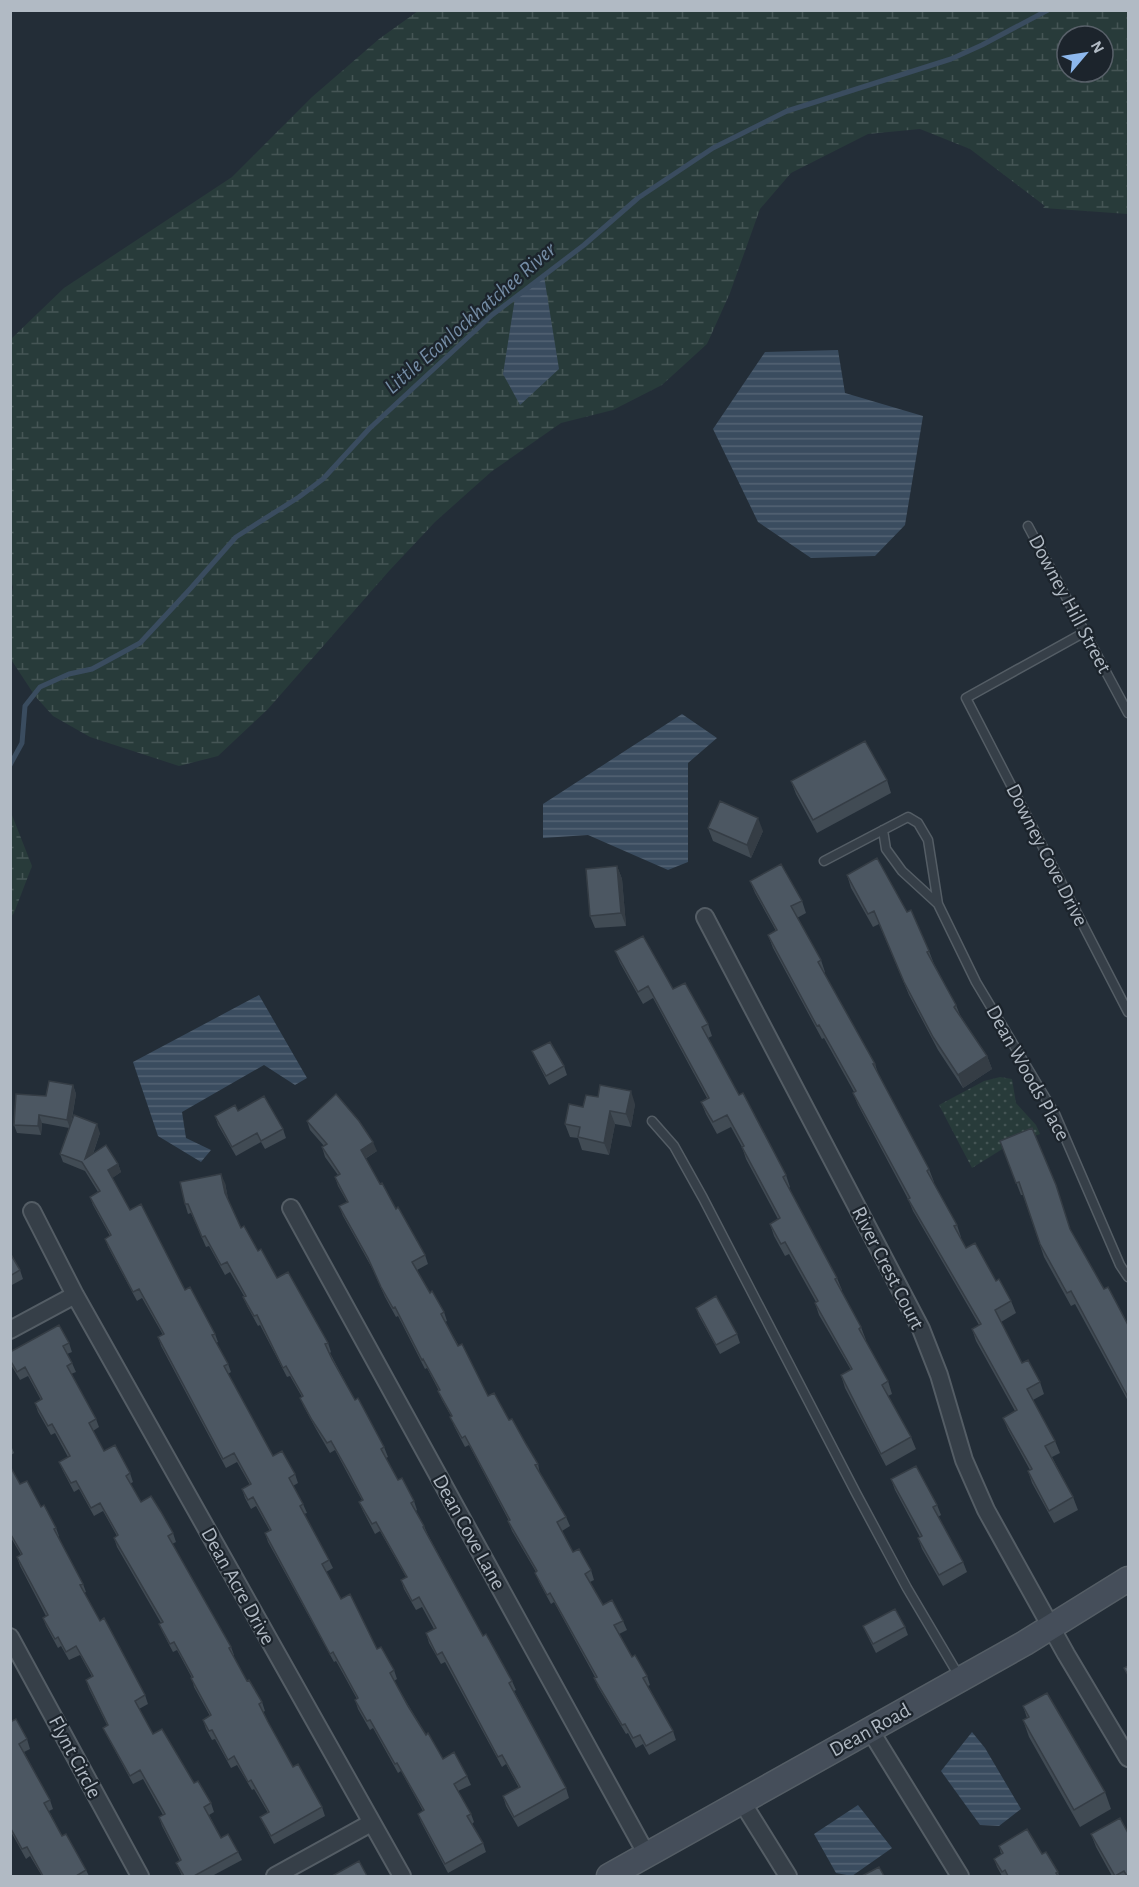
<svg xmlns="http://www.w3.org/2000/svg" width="1139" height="1887" font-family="'Alegreya Sans',sans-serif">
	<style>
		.grass { fill: url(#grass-dots) }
		.wetland { fill: url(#wetland-marsh); fill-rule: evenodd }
		.water { fill: url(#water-rules) }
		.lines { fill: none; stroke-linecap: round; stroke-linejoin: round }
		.stream { stroke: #3a4c5f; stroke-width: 5 }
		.lane-casing { stroke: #545d65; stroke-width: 11 }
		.street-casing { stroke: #545d65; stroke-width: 20 }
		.secondary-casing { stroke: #545d65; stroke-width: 27 }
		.lane { stroke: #363f48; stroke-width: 8 }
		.street { stroke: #363f48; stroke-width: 16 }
		.secondary { stroke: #454e5a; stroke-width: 24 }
		.wall { fill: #414b54 }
		.shaded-wall { fill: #353d45 }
		.building { fill: #4c5762; stroke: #353d45; stroke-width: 1.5 }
		.labels { text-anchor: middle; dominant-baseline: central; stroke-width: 4.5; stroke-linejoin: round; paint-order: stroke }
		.street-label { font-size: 21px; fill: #b1bac4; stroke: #1c242c }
		.water-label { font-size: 22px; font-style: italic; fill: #748ca5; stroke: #1c242c }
	</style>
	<defs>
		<pattern id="grass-dots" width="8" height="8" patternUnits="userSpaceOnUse" patternTransform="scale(1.5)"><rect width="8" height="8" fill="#283b3a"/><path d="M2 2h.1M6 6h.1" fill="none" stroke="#455555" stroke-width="1.8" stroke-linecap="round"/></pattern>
		<pattern id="wetland-marsh" width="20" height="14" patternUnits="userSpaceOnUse" patternTransform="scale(1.5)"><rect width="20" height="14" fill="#283b3a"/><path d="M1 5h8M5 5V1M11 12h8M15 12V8" fill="none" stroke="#455555"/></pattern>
		<pattern id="water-rules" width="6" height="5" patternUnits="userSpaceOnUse" patternTransform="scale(1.5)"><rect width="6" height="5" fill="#3a4c5f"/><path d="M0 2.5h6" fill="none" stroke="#546474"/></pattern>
	</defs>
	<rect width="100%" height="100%" fill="#232d37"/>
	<!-- grass -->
	<path class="grass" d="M1000,1077l12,2 4,24 20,22 4,9 -36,14 -32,20 -33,-63 45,-24z"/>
	<!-- wetland -->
	<path class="wetland" d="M418,11h710v203l-85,-6 2,-2 -75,-57 -50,-20 -52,5 -77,39 -31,36 -30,84 -23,51 -45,41 -49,25 -52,13 -70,49 -56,50 -46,49 -121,138 -50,47 -39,10 -89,-29 -37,-21 -18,-20 -23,-35 -2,-61 3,-13 -2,-5v-243l53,-51 168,-111 80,-80 67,-58zM1067,36h36v36h-36z
		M10,810l22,56 -18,47 -3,4z"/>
	<!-- water -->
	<path class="water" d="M544,276l15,93 -39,36 -17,-31 12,-76z
		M838,350l7,43 78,23 -18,109 -30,31 -64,2 -53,-36 -45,-93 52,-77z
		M682,714l35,24 -29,25v99l-20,8 -80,-35 -45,3v-34z
		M259,995l48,83 -12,7 -31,-20 -82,47 4,26 25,12 -10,12 -43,-26 -25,-74z
		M972,1732l13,16 36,61 -22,17 -19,-1 -39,-54z
		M858,1805l34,43 -40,28 -16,-3 -22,-39z"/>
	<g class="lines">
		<!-- stream -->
		<path class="stream" d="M10,765l12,-22 3,-37 15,-19 29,-13 23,-5 48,-26 51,-55 45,-51 63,-40 24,-18 46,-50 123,-114 92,-70 54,-47 75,-50 74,-37 164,-52 31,-14 66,-35"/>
		<!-- lane casing -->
		<g class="lane-casing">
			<path id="lane" d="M1028,526l100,187
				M1085,632l-119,66 162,314
				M883,830l3,19 16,22 36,33
				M824,861l84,-44 10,6 10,17 10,64 38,78 79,132 65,151 8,12
				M652,1121l22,25 29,52 153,295 51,95 52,88"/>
		</g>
		<!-- street casing -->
		<g class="street-casing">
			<path id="street" d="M705,917l216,412 18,46 25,85 22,50 80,144 62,104
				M291,1208l356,647
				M32,1211l43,84 327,581
				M10,1330l65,-35
				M10,1637l130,239
				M870,1730l90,146
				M742,1802l46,74
				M275,1876l96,-53"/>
		</g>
		<!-- secondary casing -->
		<g class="secondary-casing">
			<path id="secondary" d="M609,1876l416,-233 103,-64"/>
		</g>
		<!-- lane -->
		<use href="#lane" class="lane"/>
		<!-- street -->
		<use href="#street" class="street"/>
		<!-- secondary -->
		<use href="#secondary" class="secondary"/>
	</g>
	<!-- wall -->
	<path class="wall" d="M887,780l4,13 -74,40 -21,-39 -5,-13z
		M708,828l55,3 -12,27 -38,-17z
		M617,866l5,13 4,47 -31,2 -5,-12z
		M847,875l82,76 5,13 22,41 4,10 27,41 5,13 -29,19 -25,-38 -29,-55 -30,-71 -6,3 -22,-39z
		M750,881l52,20 4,12 -9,5 24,42 4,12 -1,1 51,91 4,12 50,93 5,13h-1l24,43 4,12 -1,1 6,10 30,33 15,20 5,12 -15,9 21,41 18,19 4,12 -11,6 22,41 5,12 -8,4 21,40 5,13 -24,13 -22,-40 -4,-12 2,-1 -22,-40 -5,-12 12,-7 -39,-70 -4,-12 7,-4 -66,-114 -5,-12 -50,-94 -5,-12 1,-1 -30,-54 -2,1 -49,-91 -5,-13 8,-4 -21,-38z
		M615,951l58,38 35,35 4,12 -4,2 31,57 47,80 4,12 -1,1 48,90 5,12h-1l20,37 5,13h-1l23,41 4,13 -4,2 23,41 5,12 -30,17 -41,-78 -4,-13 10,-5 -32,-55 -4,-12 1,-1 -27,-48 -4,2 -11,-20 -4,-12 8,-5 -32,-60 -4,-12 -11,-20 -14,7 -11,-20 -5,-12 6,-4 -54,-100 -10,6 -23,-41z
		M532,1051l32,15 3,9 -18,10 -13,-25z
		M73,1085l3,9 -5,31 29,8 -7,21 25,10 3,8 -9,6 18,32 85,124 3,8 -2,1 12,21 3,8 -3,2 45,82 22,18 3,9 -5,3 10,18 4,9 -3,1 25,46 4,8 -7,4 15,27 36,50 17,21 3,9 -3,2 32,54 17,24 24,17 4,9 -13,6 13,23 3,8 -2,2 11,19 3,9 -38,21 -27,-51 -3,-8 5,-3 -22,-40 -3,2 -25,-45 -3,2 -12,-21 -3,-9 2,-1 -21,-38 -2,1 -66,-120 -3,-9 5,-2 -14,-25 -5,3 -6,-11 -3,-9 8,-4 -13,-23 -11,6 -65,-122 -3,-9 5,-2 -21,-37 -5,3 -29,-54 -3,-8 5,-3 -17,-31 -3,-8 8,-5 -13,-21 -22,-9 -3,-8 9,-26 -27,-5 -1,12 -24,-2 -3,-8 32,-29z
		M635,1104l-4,23 -16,-3 -6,31 -27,-5 -4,-12 -8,-1 -5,-13 18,-17z
		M238,1111l45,18 3,9 -21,11 -4,-7 -25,14 -18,-31 -3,-9z
		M307,1121l70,30 -12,8 15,25 45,71 3,9 -11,6 13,23 14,19 3,9 -2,1 43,74 21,24 29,44 2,10 26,43 4,9 -8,5 11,21 18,18 3,10 -4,2 13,23 20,16 4,9 -8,4 13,23 15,19 3,9 -2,1 25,45 3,9 -27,15 -6,-11 -7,4 -8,-15 -2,1 -28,-47 -4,-9 1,-1 -41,-75 -3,2 -12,-22 -3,-10 -24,-41 -4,-10h1l-40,-76 -4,2 -11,-21 -3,-10 -9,-16 -4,-9h1l-12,-23 -2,1 -27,-53 -2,1 -11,-20 -13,-29 -29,-52 -4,-10 8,-4 -9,-16 -3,-9 3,-2 -13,-18 -3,-10 2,-1 -14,-16z
		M1000,1141l71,90 33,58 24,36v76l-53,-97 -4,2 -27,-49 -21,-62h-2z
		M225,1183l3,16 13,29 36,50 51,65 3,9 -1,1 25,47 29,47 4,10 -2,1 12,22 16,21 3,9 -1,1 8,15 4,9 55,101 29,45 4,9 -2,1 52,97 3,10 -51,29 -12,-21 -3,-10 16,-8 -13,-24 -4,3 -57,-105 -4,2 -12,-21 -3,-10 8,-4 -12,-22 -6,3 -12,-21 -3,-9 5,-3 -26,-46 -5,3 -12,-23 -4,-9 3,-2 -10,-18 -17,-32 -5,3 -14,-24 -12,-22 -4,-9 2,-1 -12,-21 -3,1 -27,-52 -2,1 -11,-20 -4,-9 1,-1 -14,-24 -5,3 -16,-29 -3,1 -15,-34 -3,1 -3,-10z
		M10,1253l10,17 3,9 -13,7z
		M696,1308l41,26 3,9 -20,11 -21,-38z
		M69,1343l3,9 -5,2 5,9 4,9 -5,2 25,45 3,8 -6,4 11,20 26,22 3,9 -3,2 11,18 32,31 3,9 -4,2 59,103 3,8 -1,1 14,25 15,21 3,9 -2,1 5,10 25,45 29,40 3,9 -51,28 -10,-19 -4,-8 8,-4 -14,-24 -2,1 -15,-25 -6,3 -16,-29 -3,1 -6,-11 -3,-9 7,-4 -16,-29 -2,-9 -15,-28 -4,2 -10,-19 -4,-9 2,-1 -44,-76 -3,-9 3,-2 -14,-25 -9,5 -15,-27 -5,3 -11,-21 -4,-9 9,-5 -13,-24 -4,2 -13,-23 -3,-9 6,-3 -13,-24 -8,4 -10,-17v-11z
		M10,1443l4,10 -4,3z
		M10,1466l10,18 21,23 15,21 3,8 -1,1 25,47 3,8 -2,1 16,28 45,74 3,9 -9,5 14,25 58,69 3,9 -5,3 12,23 17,14 4,8 -30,16h-30l-6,-13 4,-2 -18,-35 -3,-9 4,-2 -20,-36 -10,5 -26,-48 -4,-8 4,-3 -18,-36 -3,-9 6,-3 -12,-22 -11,5 -8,-14 -3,2 -12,-22 -3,-8 3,-2 -26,-50 -3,-9 4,-2 -11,-19z
		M891,1479l46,26 4,10 -3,2 25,45 4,10 -24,14 -21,-37 -4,-11 2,-1 -25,-47z
		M863,1626l42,1 3,8 -32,18 -9,-18z
		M1023,1706l82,86 6,17 -31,18 -51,-90 -6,-17 4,-2z
		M10,1722l17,17 3,10 -6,3 26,48 3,9 -4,2 13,25 24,34 3,6h-47l-12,-20 -4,3 -16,-29z
		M1091,1834l37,42h-16l-16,-29z
		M999,1846l43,8 16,18 1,4h-57l-5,-9 -3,-8 7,-5z"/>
	<!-- shaded-wall -->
	<path class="shaded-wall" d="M758,818l5,13 -12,27 -4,-13z
		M617,866l5,13 4,47 -5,-13z
		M987,1056l5,13 -29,19 -5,-13z
		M73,1085l3,9 -6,34 -3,-8z
		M631,1091l4,13 -4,23 -5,-13z
		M610,1111l5,13 -6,31 -5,-12z
		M39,1115l3,8 -1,12 -3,-9z
		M97,1124l3,9 -12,34 -3,-8z
		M373,1142l4,9 -13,8 -3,-9z
		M118,1164l3,8 -10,7 -3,-9z
		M221,1174l4,9 4,20 -4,-10z"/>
	<!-- building -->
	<path class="building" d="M865,741l22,39 -74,40 -22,-39z
		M720,801l38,17 -11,27 -39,-17z
		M877,858l30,54 4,-2 18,41 -2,1 29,53 -2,2 33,49 -29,19 -25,-38 -29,-55 -30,-71 -6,3 -21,-39z
		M781,864l21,37 -11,5 30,54 -3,2 57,102h-2l56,105 -2,2 30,54 -3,1 12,22 9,-5 21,38 3,-2 12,22 -16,9 27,53 6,-3 12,22 -13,7 28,52 -10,5 28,51 -24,14 -21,-40 4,-2 -29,-51 14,-8 -45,-81 9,-5 -73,-125 2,-1 -57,-105 3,-2 -37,-66 -2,1 -49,-91 9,-5 -27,-49z
		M617,866l4,47 -31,3 -4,-47z
		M643,936l30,53 12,-6 23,41 -6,3 37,68 4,-2 43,82 -3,2 54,101 -2,1 26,48 -2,2 29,52 -6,4 29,52 -30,17 -40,-79 11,-6 -37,-66 3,-2 -33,-59 -4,2 -11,-20 10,-6 -38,-71 2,-1 -17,-31 -14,7 -12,-20 8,-4 -61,-112 -10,6 -23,-41z
		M550,1042l14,24 -18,10 -14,-25z
		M49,1081l24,4 -6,35 -28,-5 -1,11 -24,-1 2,-31 30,2z
		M600,1085l31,6 -5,23 -16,-3 -6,32 -26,-6 2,-10 -15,-3 4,-20 14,3 3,-12 12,2z
		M336,1094l23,27 14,21 -12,8 19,34 2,-1 14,26 2,-2 27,48 -13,7 18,31 2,-2 12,21 -3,2 17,32 4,-2 26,52 6,-3 15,27 3,-1 14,25 12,20 -3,1 31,52 -9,5 16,30 6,-3 12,21 -6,4 18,31 9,-5 11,21 -9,4 18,32 3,-2 12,21 -4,2 30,53 -27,15 -6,-11 -7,3 -8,-14 -3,1 -28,-47 3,-1 -47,-84 -3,2 -12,-22 2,-2 -29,-50 2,-1 -45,-84 -3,2 -12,-21 2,-1 -14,-25 2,-1 -17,-31 -1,1 -27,-53 -2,1 -12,-21 -13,-29 -29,-52 9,-4 -13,-25 5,-3 -18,-27 5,-3 -20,-23z
		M264,1096l19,33 -22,12 -4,-8 -25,14 -17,-31 20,-11 3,6z
		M74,1115l23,9 -12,35 21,-14 12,19 -10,6 22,40 11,-6 44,86 5,-3 25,47 -3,1 16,29 -4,2 49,90 9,-5 13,23 -6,4 14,26 -3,2 29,54 -7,4 19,35 9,-5 27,55 4,-2 13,23 -4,3 18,33 18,29 2,-2 15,26 11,-7 13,24 -13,8 17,30 -4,2 16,27 -38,21 -27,-50 6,-4 -27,-47 -2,1 -25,-44 -3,1 -12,-21 3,-2 -25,-46 -3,2 -65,-121 6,-3 -18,-33 -5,3 -6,-11 9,-5 -17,-31 -11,6 -65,-122 6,-3 -25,-45 -6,3 -28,-53 6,-4 -21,-38 10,-6 -18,-29 -22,-8z
		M1032,1128l24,57 14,44 34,60 4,-2 20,38v72l-57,-106 -4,2 -27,-49 -21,-62 -3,1 -16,-42z
		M221,1174l4,19 16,35 3,-2 14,25 3,-2 16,29 11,-6 40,71 -3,1 7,15 23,41 3,-2 26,49 -3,2 17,31 4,-2 12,23 -3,2 13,23 -1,1 60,109 3,-2 26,47 -3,2 57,105 -52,29 -11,-21 17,-9 -18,-32 -4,2 -56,-105 -5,3 -11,-22 10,-5 -17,-31 -7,4 -11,-21 6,-3 -31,-55 -4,2 -13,-22 4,-2 -14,-27 -18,-32 -4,2 -15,-23 -12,-22 3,-2 -17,-30 -3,2 -26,-53 -3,1 -11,-19 3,-1 -19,-34 -6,3 -16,-29 -3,1 -14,-33h-3l-5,-22z
		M10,1253l10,17 -10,6z
		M716,1296l21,38 -21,11 -20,-37z
		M59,1325l10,18 -6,3 9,17 -5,3 29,53 -7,4 15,28 11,-6 15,28 -4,3 15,26 10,-6 10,16 12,21 -5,3 63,111 -2,1 18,33 2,-1 13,22 -3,2 9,18 25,45 5,-3 24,43 -51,29 -11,-19 9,-5 -18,-32 -3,2 -14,-26 -6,4 -16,-30 -3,1 -6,-11 8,-5 -20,-37 2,-1 -19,-35 -4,2 -11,-20 4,-2 -49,-84 4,-3 -18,-32 -9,5 -15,-27 -5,2 -12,-21 11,-6 -18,-32 -4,2 -13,-23 7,-4 -17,-32 -8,5 -7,-12v-8z
		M10,1466l10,18 7,-3 14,26 3,-2 12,23 -2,1 29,55 -3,1 20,36 4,-3 41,77 -10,6 18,33 9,-5 32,54 4,-2 13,22 -7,4 17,31 7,-4 10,18 -44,24h-10l-8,-13 5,-3 -22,-43 6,-3 -25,-44 -10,6 -27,-48 5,-3 -22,-45 7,-4 -17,-30 -10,6 -8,-15 -3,2 -12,-21 5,-3 -31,-58 5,-3 -12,-21z
		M916,1466l21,39 -4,2 30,55 -24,13 -21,-37 4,-2 -31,-57z
		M895,1609l10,18 -32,17 -10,-18z
		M1128,1666v9l-4,-7z
		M1047,1693l58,99 -31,18 -51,-90 6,-3 -6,-11z
		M16,1719l11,20 -8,5 31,56 -6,3 18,33 4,-2 20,36 -10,6h1h-34l-16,-29 -5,2 -12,-22v-105z
		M1120,1818l8,15v43h-1l-3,-5 -9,5 -24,-42z
		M1027,1829l15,25 4,-2 12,20 -2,1 2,3h-50l-3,-6 -3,2 -8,-13 9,-6 -4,-7z
		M359,1861l8,15h-35z
		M879,1867l5,9h-22z"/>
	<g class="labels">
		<!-- street labels -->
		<g class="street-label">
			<text transform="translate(1070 604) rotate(62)">Downey Hill Street</text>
			<text transform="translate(1047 855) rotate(63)">Downey Cove Drive</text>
			<text transform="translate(1028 1073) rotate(61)">Dean Woods Place</text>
			<text transform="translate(888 1268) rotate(63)">River Crest Court</text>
			<text transform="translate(469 1532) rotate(61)">Dean Cove Lane</text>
			<text transform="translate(238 1586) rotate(61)">Dean Acre Drive</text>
			<text transform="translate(870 1730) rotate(-29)">Dean Road</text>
			<text transform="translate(75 1757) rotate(62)">Flynt Circle</text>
		</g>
		<!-- water labels -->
		<g class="water-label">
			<text transform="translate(470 318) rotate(-41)">Little Econlockhatchee River</text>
		</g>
	</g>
	<!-- border -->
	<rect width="1139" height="1887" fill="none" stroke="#b1bac4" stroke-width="24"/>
	<!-- north arrow -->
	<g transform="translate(1085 54) rotate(61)"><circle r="28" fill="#1c242c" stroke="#586069" stroke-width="1.5"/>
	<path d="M0-4.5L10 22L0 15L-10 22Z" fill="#8db8ed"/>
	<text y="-9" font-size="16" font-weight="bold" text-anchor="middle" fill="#b1bac4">N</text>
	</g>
</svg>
